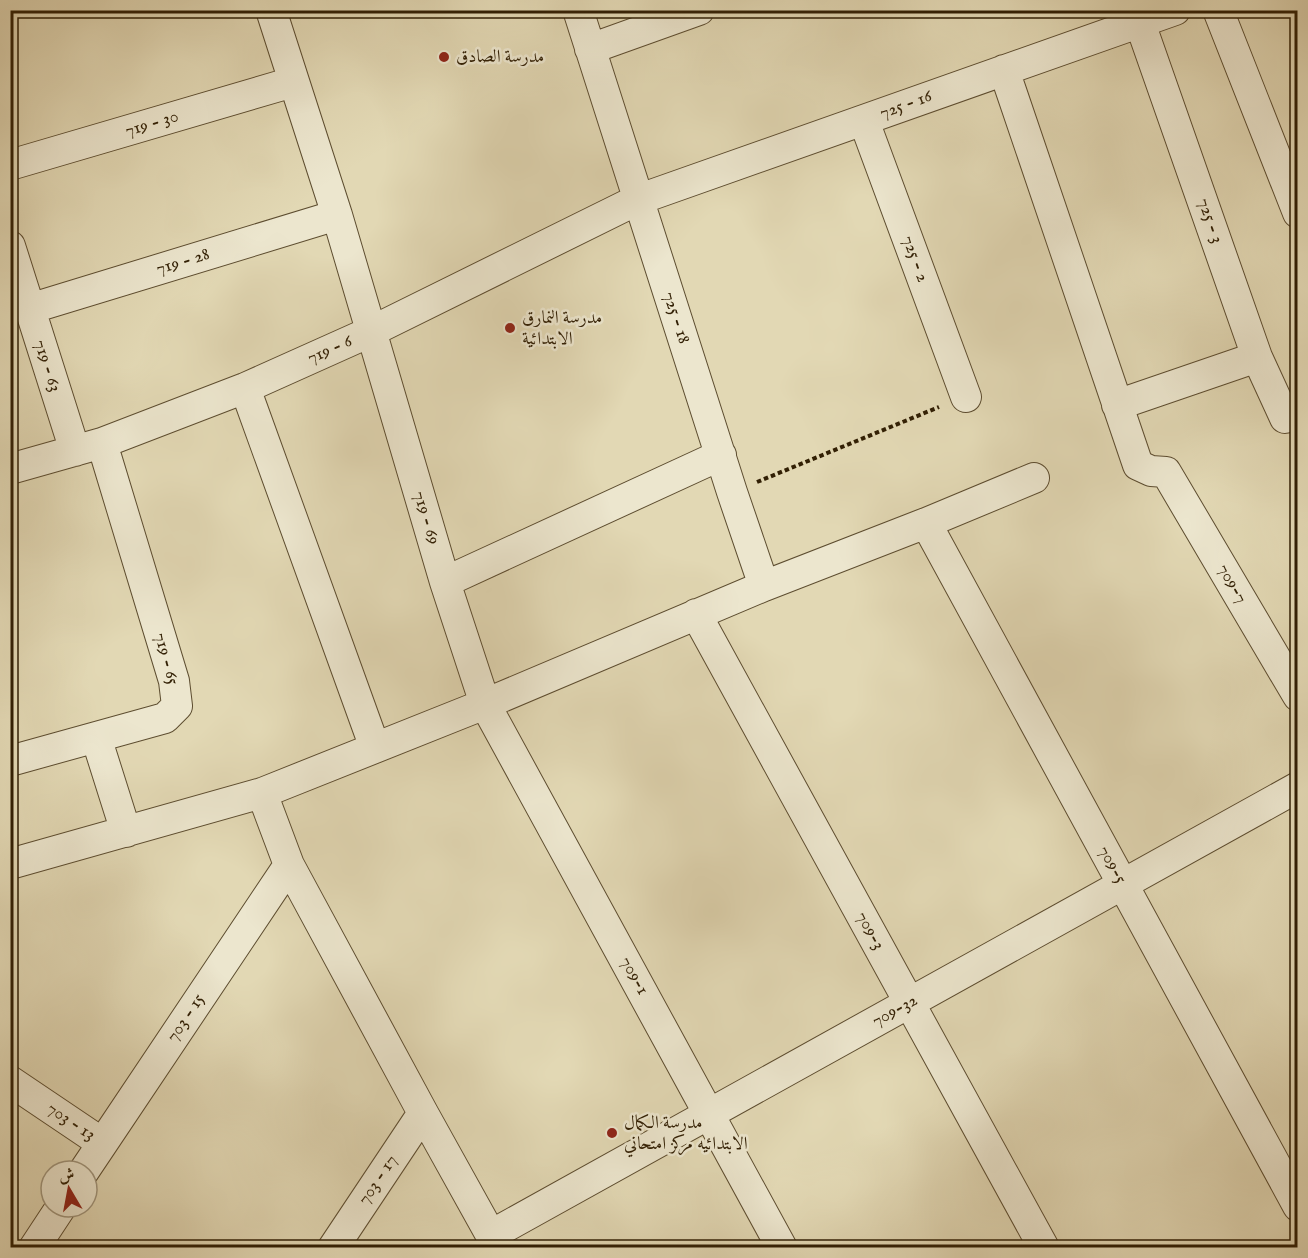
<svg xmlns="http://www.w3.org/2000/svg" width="1308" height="1258" font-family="'IM FELL English',Amiri,serif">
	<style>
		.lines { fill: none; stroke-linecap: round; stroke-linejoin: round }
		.street-casing { stroke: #5d4d30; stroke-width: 32 }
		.path { stroke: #311f04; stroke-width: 4; stroke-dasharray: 4.5 3; stroke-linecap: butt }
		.street { stroke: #ece6ce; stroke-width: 30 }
		.poi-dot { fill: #8f2418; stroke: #ece6ce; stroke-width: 2 }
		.labels { text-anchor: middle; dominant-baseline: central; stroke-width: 5; stroke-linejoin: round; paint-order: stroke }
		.poi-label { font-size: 18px; fill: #311f04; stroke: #ece6ce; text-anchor: start }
		.street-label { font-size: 18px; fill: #311f04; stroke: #ece6ce }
	</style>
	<rect width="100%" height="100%" fill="#e2d8b4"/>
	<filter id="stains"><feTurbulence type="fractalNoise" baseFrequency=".00333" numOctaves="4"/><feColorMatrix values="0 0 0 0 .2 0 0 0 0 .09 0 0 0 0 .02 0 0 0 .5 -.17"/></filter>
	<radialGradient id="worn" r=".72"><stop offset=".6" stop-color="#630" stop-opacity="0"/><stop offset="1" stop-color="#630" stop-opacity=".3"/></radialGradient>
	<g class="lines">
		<!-- street casing -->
		<g class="street-casing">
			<path id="street" d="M271,10l66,205 108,367 40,122 297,544
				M578,10l154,482 32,94
				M1218,10l80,203
				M1140,23l117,334 28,61 13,-3
				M590,49l109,-39
				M1004,70l134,395 13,6 15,1 132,224
				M864,121l102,276
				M10,165l283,-83
				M10,246l65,205
				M29,309l308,-94
				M245,388l130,360
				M1117,405l140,-48
				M10,469l92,-26 143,-55 125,-56 267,-132 538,-190
				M926,523l372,683
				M445,582l276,-127
				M696,614l348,634
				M96,737l30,95
				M10,761l155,-43 12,-12 -3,-25 -72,-238
				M262,793l27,72 134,248 75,135
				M10,864l252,-71 223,-89 279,-118 162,-63 108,-45
				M10,1081l92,62
				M84,1171l205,-306
				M491,1235l807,-448
				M34,1248l27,-41
				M333,1248l90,-135"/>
		</g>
		<!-- path -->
		<path class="path" d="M757,482l182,-75"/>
		<!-- street -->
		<use href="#street" class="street"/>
	</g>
	<!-- markers -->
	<g class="poi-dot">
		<circle cx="444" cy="57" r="6"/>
		<circle cx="510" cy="328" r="6"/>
		<circle cx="612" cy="1133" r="6"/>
	</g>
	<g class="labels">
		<!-- poi labels -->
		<g class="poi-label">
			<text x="456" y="57">مدرسة الصادق</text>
			<text x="522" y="318">مدرسة النمارق<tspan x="522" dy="21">الابتدائية</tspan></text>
			<text x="624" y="1123">مدرسة الكمال<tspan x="624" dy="21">الابتدائيه مركز امتحاني</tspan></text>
		</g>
		<!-- street labels -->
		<g class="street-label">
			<text transform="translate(906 105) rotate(-20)">725 - 16</text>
			<text transform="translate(152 124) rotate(-17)">719 - 30</text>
			<text transform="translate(1210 221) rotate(71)">725 - 3</text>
			<text transform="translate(915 259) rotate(70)">725 - 2</text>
			<text transform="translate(183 262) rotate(-17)">719 - 28</text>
			<text transform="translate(676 318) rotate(72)">725 - 18</text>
			<text transform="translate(330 350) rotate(-24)">719 - 6</text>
			<text transform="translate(47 366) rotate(72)">719 - 63</text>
			<text transform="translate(426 518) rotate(73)">719 - 69</text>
			<text transform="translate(1232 584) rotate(60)">709-7</text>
			<text transform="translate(166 659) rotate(75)">719 - 65</text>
			<text transform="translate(1112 865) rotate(61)">709-5</text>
			<text transform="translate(870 931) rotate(61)">709-3</text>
			<text transform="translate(634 976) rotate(61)">709-1</text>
			<text transform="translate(895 1011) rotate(-29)">709-32</text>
			<text transform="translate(186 1018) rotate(-56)">703 - 15</text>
			<text transform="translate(71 1122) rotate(34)">703 - 13</text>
			<text transform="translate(378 1180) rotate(-56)">703 - 17</text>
		</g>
	</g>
	<!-- margin -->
	<rect width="1308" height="1258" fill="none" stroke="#e2d8b4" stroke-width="36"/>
	<rect x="12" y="12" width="1284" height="1234" fill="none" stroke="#311f04" stroke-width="3"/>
	<rect x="18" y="18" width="1272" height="1222" fill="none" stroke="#311f04" stroke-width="1.5"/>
	<!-- north arrow -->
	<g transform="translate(69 1189) rotate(350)"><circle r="28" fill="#ece6ce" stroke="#a1967d" stroke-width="1.5"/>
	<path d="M0-4.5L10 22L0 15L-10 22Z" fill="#8f2418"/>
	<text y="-9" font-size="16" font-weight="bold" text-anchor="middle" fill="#311f04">ش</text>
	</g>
	<rect width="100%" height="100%" filter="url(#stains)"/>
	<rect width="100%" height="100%" fill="url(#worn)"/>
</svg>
